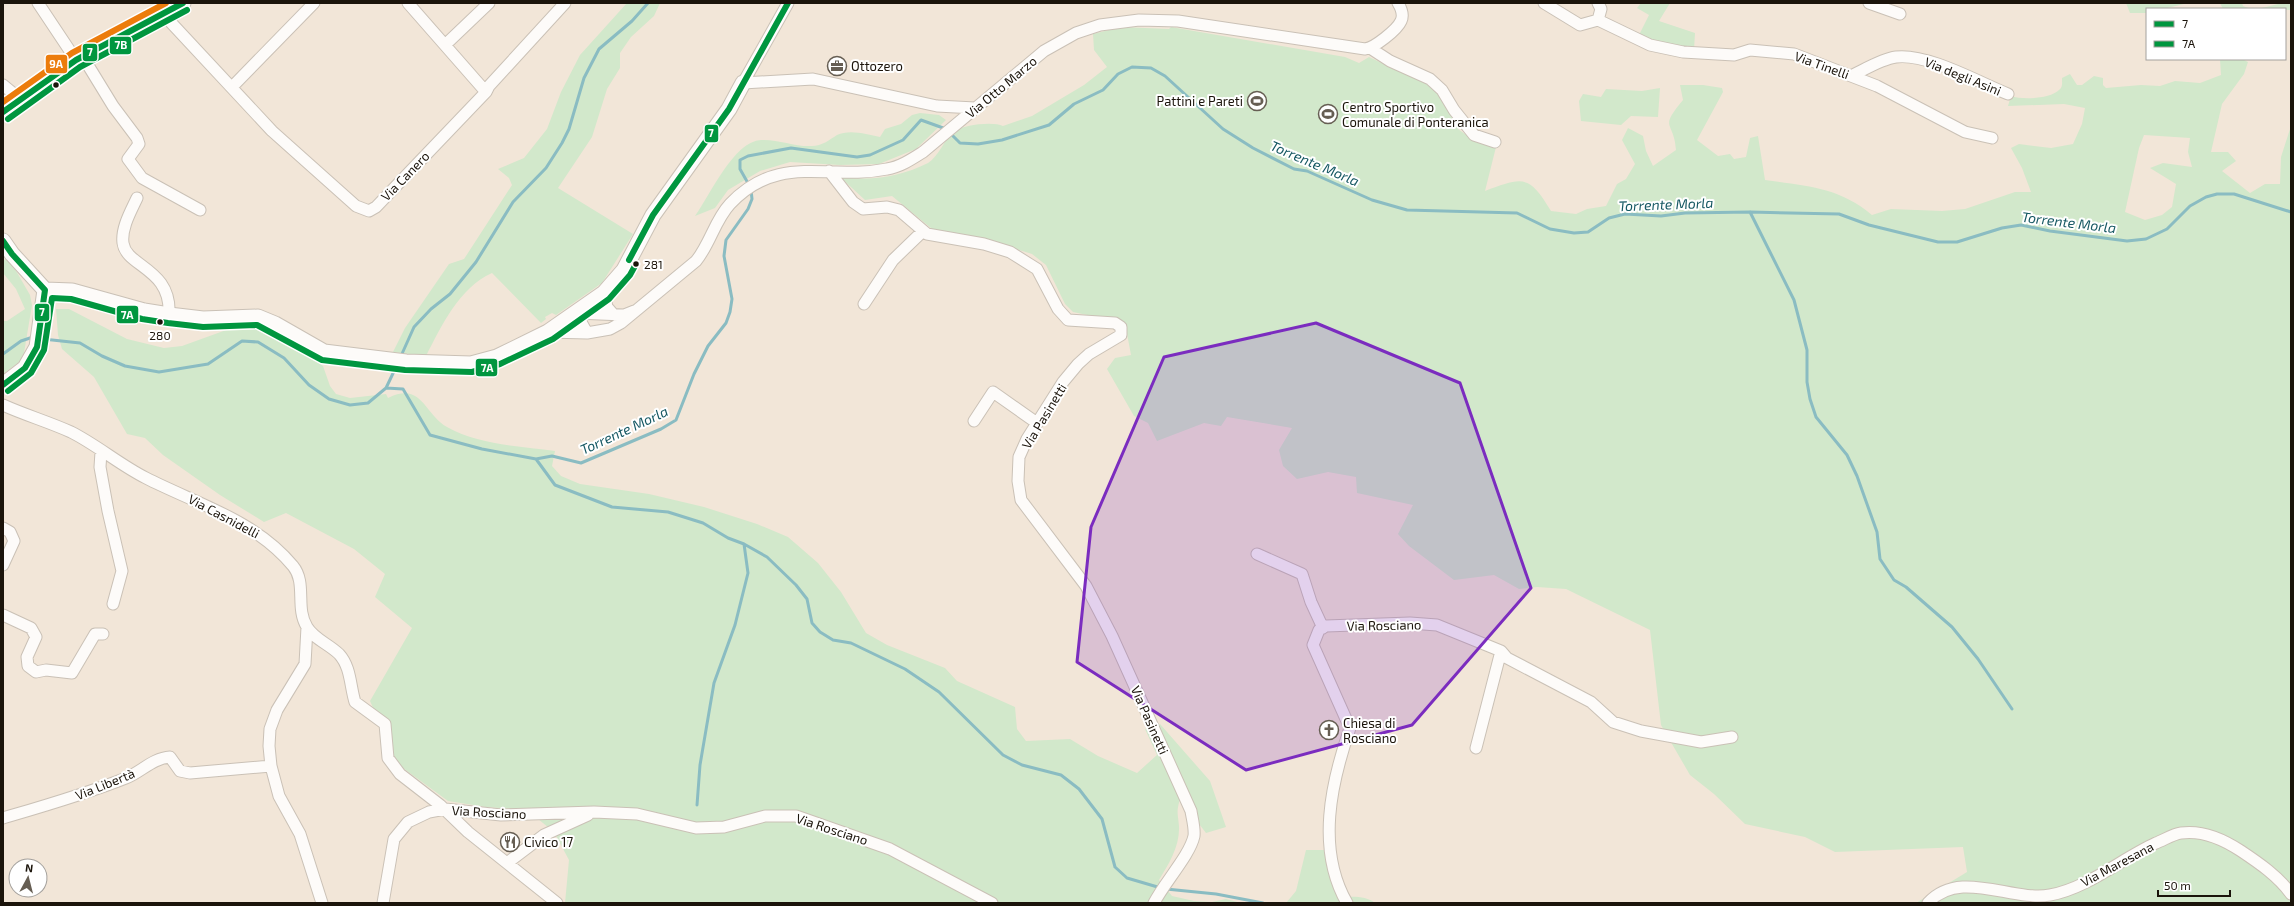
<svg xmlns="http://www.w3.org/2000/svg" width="2294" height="906" font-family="'Exo 2',sans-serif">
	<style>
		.green { fill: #d2e8cb; fill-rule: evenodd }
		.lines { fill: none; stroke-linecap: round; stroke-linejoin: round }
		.stream { stroke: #8abcc2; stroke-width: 3 }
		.street-casing { stroke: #cac1b6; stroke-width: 13 }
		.secondary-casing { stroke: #cac1b6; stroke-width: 17 }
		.street { stroke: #fdfbf9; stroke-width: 11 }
		.secondary { stroke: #fdfbf9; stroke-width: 15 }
		.bus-1-casing { stroke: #fff; stroke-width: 9 }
		.bus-2-casing { stroke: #fff; stroke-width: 9 }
		.bus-3-casing { stroke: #fff; stroke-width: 9 }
		.bus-4-casing { stroke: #fff; stroke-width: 9 }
		.bus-1 { stroke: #00963f; stroke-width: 6 }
		.bus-2 { stroke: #00963f; stroke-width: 6 }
		.bus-3 { stroke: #00963f; stroke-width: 6 }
		.bus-4 { stroke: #ec7c0c; stroke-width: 6 }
		.marked { fill: #7b2cbf; fill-opacity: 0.2; stroke: #7b2cbf; stroke-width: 3; stroke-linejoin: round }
		.bus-dot { fill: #1b140b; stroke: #fff; stroke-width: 1.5 }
		.labels { text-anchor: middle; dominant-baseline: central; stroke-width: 4; stroke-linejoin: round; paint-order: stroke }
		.bus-label { font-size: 12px; fill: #1b140b; stroke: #fff; text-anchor: start }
		.street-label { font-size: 13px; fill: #1b140b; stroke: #fff }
		.poi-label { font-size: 13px; fill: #1b140b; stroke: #fff; text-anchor: start }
		.water-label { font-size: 14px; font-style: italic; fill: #165863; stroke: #fff }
		.line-badge { stroke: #fff; stroke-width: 1.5 }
		.badge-label { font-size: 11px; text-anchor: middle; font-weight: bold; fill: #fff }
	</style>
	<rect width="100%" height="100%" fill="#f2e6d8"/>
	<!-- green -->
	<path class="green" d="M627,3h33l-6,13 -23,21 -11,16v15l-13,21 -15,48 -34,51 75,46 -31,49 -46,32 -4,-2 -7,4 1,2 -5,4 -49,-50c-33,15 -50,52 -66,83l-33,-4 12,-24 44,-64 15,-5 2,-3 46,-71 -3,-7 -11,-9 26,-11 23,-29 14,-37 19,-37z
		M1641,3h29l-11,18 36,12 -1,17 -41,-8 -14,-7 10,-20 -12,-7z
		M2126,3h62l-25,6h-16v4h-17z
		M2220,3h22l1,3 8,3h-28z
		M2282,3h9v7l-33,-1z
		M1121,27l48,2 2,-2 174,30 14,6 10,-6 68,32 21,40 18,13 20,5 -11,44c38,-14 44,-17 66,20l25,3 11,-5 19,-3 11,-22 9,-5 9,-15 -13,-24 6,-12 15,8 3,15 7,15 23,-16c-2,-30 -18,-20 7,-50l-3,-15h23l19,3 1,4 -26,48 21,16 12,-2 4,5 12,-2 4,-19 8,-2 7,44c41,6 74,7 107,35l19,-6 51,2 23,-2 50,-17h16l-9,-24 -11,-20 8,-4 32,4 22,-4 9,-20 3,-16 -21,-4 -56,2 3,-10c11,4 39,3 48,-6 4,-3 3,-7 3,-12l8,-4 7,11h5l12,-9 9,2v7l3,3 35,-3 19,1 15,-5 25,2 21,-8 -1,-16h22l6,3 -4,12 -22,30 -11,48h17l8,9 -14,10 28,22 15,-9h15l1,-27 10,-31v777h-375l51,-31 -4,-25 -128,5 -30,-15 -60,-13 -31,-30 -24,-19 -29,-50 -11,-95 -84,-41 -29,-2 -18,2 -25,-14 -40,5 -45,-34 -11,-12 15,-29 -56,-12 -1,-16 -28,-5 -31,7 -14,-13 -4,-16 13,-22 -65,-11 -6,9 -17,-3 -47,18 -9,-18 -14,-7 -27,-47 8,-11 16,-3 -6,-32 -52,-11 -8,-8 -19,-39 -14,-11 -32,-10 -63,-11 -45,-37 -27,4 -26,-24c30,6 61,1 89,-13 10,-6 17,-24 25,-31 9,-7 40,-11 50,-6l29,-10 52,-31 23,-18 -13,-17 -1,-16zM2144,135l46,3 -2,14 4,15 -29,-4 -13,5 26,16 -4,23 -10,8 -17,5 -20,-8 14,-64z
		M1660,88l-2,29 -27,-1 -10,9 -40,-4 -2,-20 4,-7 18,3 5,-8 36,2z
		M920,113l19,2 7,5 -30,29 -37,15 -39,1 -50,-3 -30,9 -32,19 -13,18 -20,8c15,-21 39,-75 66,-76 17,-1 34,7 51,6 10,0 17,-6 25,-11 12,-6 30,-1 43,2l5,-8 16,-5 11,-9z
		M8,257l22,38 2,10 -9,54 -20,15v-53h4l18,-12 -9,-20 -13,-16v-12z
		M56,309h13l58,30 37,9 18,-2 47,-17 23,-2 16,4 23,7 19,19 13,9 7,20 6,8 14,4 36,-4 2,4c34,-17 36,16 59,29 32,18 73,19 108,24l-3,15 9,10 19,8 69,10 55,13 53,17 31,13 30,26 23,29 25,41 21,12 58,23 12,13 58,26 2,22 9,12 44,-2 28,17 39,17 20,-18 -12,-26 15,-5 50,57 16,46 -20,6 -26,-34c-4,14 -2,14 -1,27 1,20 -10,38 -20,54l13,16 22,5 18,1 14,-3 15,4h-676l4,-43 -15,-28 -27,-22 -41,-3 -38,-6 -67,-49v-27l-11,-24 42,-73 -37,-31 10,-23 -31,-25 -68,-36 -22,9 -44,-27 -57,-40 -18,-17 -18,-4 -33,-57 -32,-28 -4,-14z
		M1306,850h18l16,48c11,-2 26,-2 35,5h-89l10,-12z"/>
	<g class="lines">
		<!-- stream -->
		<path class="stream" d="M950,133l10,10 18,1 24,-4 47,-15 25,-21 29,-14 15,-16 14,-7 19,1 14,8 58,53 30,19 41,21 13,2 65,29 35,10 110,3 33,16 24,4 14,-1 21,-14 16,-4 36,2 24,-3 65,-1 89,2 30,11 69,17h19l45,-14 19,-3 29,6 77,10 19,-2 21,-10 23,-23 16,-9 11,-3h17l57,18
			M749,185l-9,-16v-9l8,-4 43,-8 66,9 13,-2 33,-15 18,-20 25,9
			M1750,212l44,88 13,50v32l3,17 6,18 31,38 10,21 20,56 3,27 14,21 12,7 46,40 26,32 34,50
			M43,339l37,4 22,13 23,10 34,6 49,-8 34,-23 16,1 26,16 25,27 20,14 21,6 18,-2 18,-15 17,1 27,46 52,14 54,10 16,-3 29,7 80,-34 15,-9 18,-46 14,-28 18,-23 4,-11 2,-13 -8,-43 2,-16 22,-31 4,-10 -1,-9
			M3,354l18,-13 12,-4
			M401,356l13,-29 17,-18 19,-15 26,-32 37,-60 33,-34 16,-25 7,-14 15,-51 15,-29 33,-28 16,-18
			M386,388l11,-23
			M536,459l19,26 57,22 56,5 35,11 25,15 16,6 4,29 -13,52 -21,58 -14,82 -3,40
			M744,544l23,13 29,28 11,14 5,24 8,9 13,8 18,3 54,26 34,23 64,63 19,10 39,10 18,14 23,30 13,48 12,11 34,10
			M1166,889l50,5 47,9"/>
		<!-- street casing -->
		<g class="street-casing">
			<path id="street" d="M38,3l38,57
				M408,3l78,89
				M788,3l-45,80 70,-4 124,27 38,2
				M1544,3l36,22 18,-5
				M1869,3l31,11
				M163,14l109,117 84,75 13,5 7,-4 110,-115 3,-6 76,-83
				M1598,20l52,25 33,7 51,3 16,-5 44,4 83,32 88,46 27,6
				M1598,20l3,-11 -3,-6
				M445,45l44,-42
				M1370,48l20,13 40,18 12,11 12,20 20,25 21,7
				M83,57l30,49 24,32 2,6 -11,15 14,19 58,32
				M1851,76c13,-6 30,-17 45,-19 31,-4 82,25 112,37
				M3,85l17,14
				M232,87l82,-84
				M829,171l24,31 10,7 24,-2 12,3 28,24 57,10 26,8 27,17 21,40 10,11 47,3 6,4v8l-32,19 -11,10 -15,18 -36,57 -8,18 -1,24 3,19 65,86 26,50 79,175c1,7 4,17 3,25 -4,19 -30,47 -40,67
				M137,198c-6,13 -16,30 -14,45 3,24 49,25 46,72
				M604,293l3,14 7,8
				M864,304l29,-44 30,-29
				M548,332l39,1 23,-4 11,-6 75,-62c14,-17 19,-41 34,-57 49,-52 98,-23 157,-35 13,-2 25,-10 36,-17l121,-101 32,-18 24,-8 39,-5 39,1 187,28c9,-1 32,-19 36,-28 3,-6 0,-13 -3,-18
				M587,333l-11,-20 48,2 10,-4
				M3,405c22,10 46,17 68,27 26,13 49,33 75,46 51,26 109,42 147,88 14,17 2,42 14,61 7,12 22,17 32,27 12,13 11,32 16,48l30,22 3,34 12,16 40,31 28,27 89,71
				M974,421l19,-29 44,31
				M101,452l-1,15 8,44 14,60 -9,33
				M3,528l7,4 4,9 -11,24
				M1257,554l45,20 9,28 12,26
				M3,615l28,13 5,9 -9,20 1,9 8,6 10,-2 26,3 23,-39h8
				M307,627l-2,37 -28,46 -7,19 -1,17 2,20 8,30 21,38 22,69
				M1476,748l25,-97
				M3,818c41,-12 83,-24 123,-40 15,-6 27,-20 44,-21l10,14 10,2 81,-7
				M507,863l37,-28 44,-20
				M383,903l11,-64 14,-17 21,-10 16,-3 56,6 93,-3 43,2 59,14 28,-1 41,-11h31l94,33 102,54
				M1347,903c-31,-54 -16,-120 3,-175l-37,-83 6,-15 7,-4 84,-3 27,2 64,26 6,7 84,44 22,20 28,9 60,11 31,-5
				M1928,903c32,-35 83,-1 122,-8 38,-7 71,-36 106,-52 8,-3 17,-9 25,-10 21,-3 42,6 60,18 18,12 37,25 50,43"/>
		</g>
		<!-- secondary casing -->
		<g class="secondary-casing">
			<path id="secondary" d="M3,112l73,-52 107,-57
				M3,241l9,13 33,36 27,1 72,20 25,4 34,4 55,-2 17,7 49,28 82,10 65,2 26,-7 51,-25 56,-39 20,-23 29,-55 76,-106 14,-26
				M3,385l22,-17 12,-21 8,-57"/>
		</g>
		<!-- street -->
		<use href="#street" class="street"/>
		<!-- secondary -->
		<use href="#secondary" class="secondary"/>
		<!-- bus-1 casing -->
		<g class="bus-1-casing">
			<path id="bus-1" d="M3,112l73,-52 107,-57
				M3,241l9,13 33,36 -8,57 -12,21 -22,17
				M629,260l24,-45 76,-106 59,-106"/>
		</g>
		<!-- bus-2 casing -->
		<g class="bus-2-casing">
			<path id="bus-2" d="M8,391l23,-18 13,-23 8,-52 19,1 71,20 26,4 35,4 54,-2 65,35 83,10 67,2 28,-8 53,-25 56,-40 21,-24 6,-11"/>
		</g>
		<!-- bus-3 casing -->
		<g class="bus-3-casing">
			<path id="bus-3" d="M8,119l72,-52 107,-57"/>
		</g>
		<!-- bus-4 casing -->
		<g class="bus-4-casing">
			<path id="bus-4" d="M3,102l69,-49 94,-50"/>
		</g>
		<!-- bus-1 -->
		<use href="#bus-1" class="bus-1"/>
		<!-- bus-2 -->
		<use href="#bus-2" class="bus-2"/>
		<!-- bus-3 -->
		<use href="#bus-3" class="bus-3"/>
		<!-- bus-4 -->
		<use href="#bus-4" class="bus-4"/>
	</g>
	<!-- marked area -->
	<path class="marked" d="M1316,323l144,60 71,205 -119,137 -166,45 -169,-108 14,-135 73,-170z"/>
	<!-- icons -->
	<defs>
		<g id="office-ring" transform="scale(1)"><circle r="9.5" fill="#fff" stroke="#665e53" stroke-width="1.5"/><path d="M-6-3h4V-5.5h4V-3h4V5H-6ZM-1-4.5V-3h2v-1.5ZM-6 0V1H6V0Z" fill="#665e53"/></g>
		<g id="stadium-ring" transform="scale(1)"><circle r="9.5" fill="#fff" stroke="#665e53" stroke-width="1.5"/><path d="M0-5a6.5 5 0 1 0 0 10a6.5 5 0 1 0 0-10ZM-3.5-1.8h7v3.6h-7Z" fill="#665e53"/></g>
		<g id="church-ring" transform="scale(1)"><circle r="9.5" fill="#fff" stroke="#665e53" stroke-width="1.5"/><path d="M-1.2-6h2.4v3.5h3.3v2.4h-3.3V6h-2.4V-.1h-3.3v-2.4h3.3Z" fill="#665e53"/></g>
		<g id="restaurant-ring" transform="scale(1)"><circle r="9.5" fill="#fff" stroke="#665e53" stroke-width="1.5"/><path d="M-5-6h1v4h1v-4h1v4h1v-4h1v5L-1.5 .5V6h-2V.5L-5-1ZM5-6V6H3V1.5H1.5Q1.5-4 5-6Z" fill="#665e53"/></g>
	</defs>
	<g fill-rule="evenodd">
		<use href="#office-ring" x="837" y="66"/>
		<use href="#stadium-ring" x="1257" y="101"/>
		<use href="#stadium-ring" x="1328" y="114"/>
		<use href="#church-ring" x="1329" y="730"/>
		<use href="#restaurant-ring" x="510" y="842"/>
	</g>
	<!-- markers -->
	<g class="bus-dot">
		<circle cx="56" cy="85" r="3.5"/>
		<circle cx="636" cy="264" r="3.5"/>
		<circle cx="160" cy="322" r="3.5"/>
	</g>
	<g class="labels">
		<!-- bus labels -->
		<g class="bus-label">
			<text x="644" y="264">281</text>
			<text x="160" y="335" text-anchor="middle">280</text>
		</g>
		<!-- street labels -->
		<g class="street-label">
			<text transform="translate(1822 65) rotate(20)">Via Tinelli</text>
			<text transform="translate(1963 76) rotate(22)">Via degli Asini</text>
			<text transform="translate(1001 87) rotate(-40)">Via Otto Marzo</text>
			<text transform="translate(405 176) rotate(-46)">Via Canero</text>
			<text transform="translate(1044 416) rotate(-59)">Via Pasinetti</text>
			<text transform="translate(224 516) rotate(28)">Via Casnidelli</text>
			<text transform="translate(1384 625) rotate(-1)">Via Rosciano</text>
			<text transform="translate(1150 720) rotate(66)">Via Pasinetti</text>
			<text transform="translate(105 784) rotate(-22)">Via Libertà</text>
			<text transform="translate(489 812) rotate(3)">Via Rosciano</text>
			<text transform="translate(832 829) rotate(18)">Via Rosciano</text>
			<text transform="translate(2117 864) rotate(-28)">Via Maresana</text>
		</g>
		<!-- poi labels -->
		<g class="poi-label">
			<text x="851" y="66">Ottozero</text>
			<text x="1243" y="101" text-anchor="end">Pattini e Pareti</text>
			<text x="1342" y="107">Centro Sportivo<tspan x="1342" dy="15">Comunale di Ponteranica</tspan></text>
			<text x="1343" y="723">Chiesa di<tspan x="1343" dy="15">Rosciano</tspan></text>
			<text x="524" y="842">Civico 17</text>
		</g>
		<!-- water labels -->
		<g class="water-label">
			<text transform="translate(1315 163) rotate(23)">Torrente Morla</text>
			<text transform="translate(1666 204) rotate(-2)">Torrente Morla</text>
			<text transform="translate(2069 222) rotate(7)">Torrente Morla</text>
			<text transform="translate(624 430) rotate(-25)">Torrente Morla</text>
		</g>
	</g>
	<g class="line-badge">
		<rect x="109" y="36" width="23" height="19" rx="4" fill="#00963f"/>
		<rect x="82" y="43" width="16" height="19" rx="4" fill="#00963f"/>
		<rect x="45" y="54" width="23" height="20" rx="4" fill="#ec7c0c"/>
		<rect x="704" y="124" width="15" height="19" rx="4" fill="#00963f"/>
		<rect x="34" y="303" width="16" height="19" rx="4" fill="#00963f"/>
		<rect x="116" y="305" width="23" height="19" rx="4" fill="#00963f"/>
		<rect x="475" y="358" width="23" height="19" rx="4" fill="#00963f"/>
	</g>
	<g class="badge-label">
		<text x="121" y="49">7B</text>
		<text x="90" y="56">7</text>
		<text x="56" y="68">9A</text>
		<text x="711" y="137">7</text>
		<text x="42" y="316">7</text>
		<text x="127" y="319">7A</text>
		<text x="487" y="372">7A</text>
	</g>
	<!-- border -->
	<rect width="2294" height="906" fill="none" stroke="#1b140b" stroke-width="8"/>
	<!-- legend -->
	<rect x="2146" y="8" width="140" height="52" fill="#ffffff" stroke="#a4a19d"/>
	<rect x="2154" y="21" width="20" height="6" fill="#00963f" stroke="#a4a19d"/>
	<text x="2182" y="28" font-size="12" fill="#1b140b">7</text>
	<rect x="2154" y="41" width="20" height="6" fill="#00963f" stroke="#a4a19d"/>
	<text x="2182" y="48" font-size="12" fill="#1b140b">7A</text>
	<!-- north arrow -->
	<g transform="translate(28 878) rotate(7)"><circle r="19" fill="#ffffff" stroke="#a4a19d"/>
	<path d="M0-3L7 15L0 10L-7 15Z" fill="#665e53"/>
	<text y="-6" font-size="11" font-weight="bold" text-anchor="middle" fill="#1b140b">N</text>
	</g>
	<!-- scale -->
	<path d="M2158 890v6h72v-6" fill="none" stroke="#1b140b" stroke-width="2"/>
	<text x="2164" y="890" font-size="12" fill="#1b140b" stroke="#ffffff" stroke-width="3" paint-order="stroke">50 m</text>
</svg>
